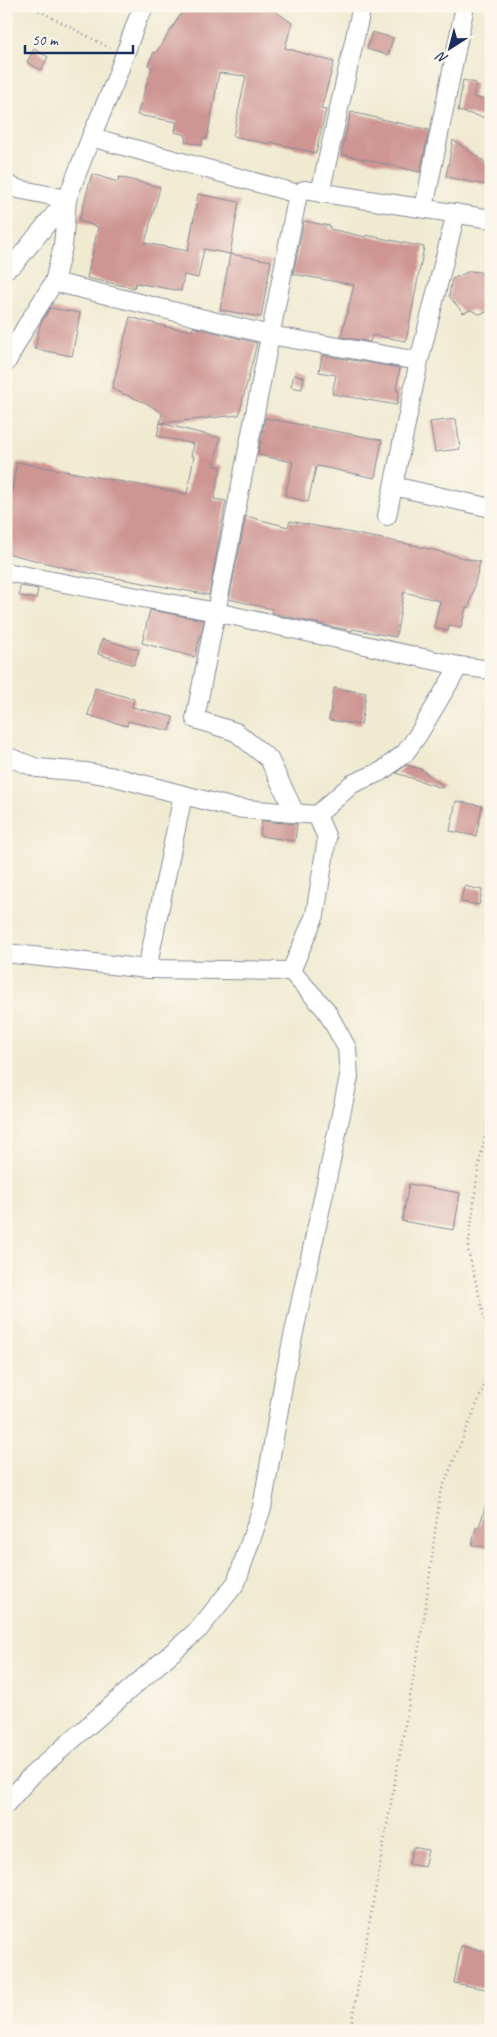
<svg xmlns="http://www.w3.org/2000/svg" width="497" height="2037" font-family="Caveat,sans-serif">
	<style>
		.building { fill: #ce9593 }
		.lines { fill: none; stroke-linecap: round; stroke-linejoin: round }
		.minor-casing { stroke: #868c98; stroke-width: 20 }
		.path { stroke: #868c98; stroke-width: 2.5; stroke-dasharray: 1 4; stroke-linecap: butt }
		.minor { stroke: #fff; stroke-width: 18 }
	</style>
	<rect width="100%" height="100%" fill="#fbf7ec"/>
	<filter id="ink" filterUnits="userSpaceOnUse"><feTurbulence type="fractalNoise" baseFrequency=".02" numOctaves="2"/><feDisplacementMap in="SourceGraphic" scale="10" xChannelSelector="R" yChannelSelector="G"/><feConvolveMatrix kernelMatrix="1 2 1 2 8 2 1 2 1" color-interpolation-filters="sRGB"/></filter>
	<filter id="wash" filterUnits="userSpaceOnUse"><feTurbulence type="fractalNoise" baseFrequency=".0096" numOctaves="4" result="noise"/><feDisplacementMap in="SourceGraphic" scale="20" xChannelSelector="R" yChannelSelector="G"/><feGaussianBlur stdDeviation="1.12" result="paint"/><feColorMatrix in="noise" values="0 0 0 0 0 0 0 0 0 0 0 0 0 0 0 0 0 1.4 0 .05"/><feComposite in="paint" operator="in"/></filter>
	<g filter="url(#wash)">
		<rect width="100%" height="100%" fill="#f0ead1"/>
		<g id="blocks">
			<!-- building -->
			<path class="building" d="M186,6h82l24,17 -7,25 49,14 -13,47 5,1 -10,43 -46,-11 -1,2 -36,-8 13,-60 -27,-3 -12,66 -4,-1 -1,7 -17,-3 1,-7 -11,-3 2,-10 -40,-7 15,-48 -4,-2 6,-13 2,1z
				M372,32l21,6 -5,17 -21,-6z
				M34,49l14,8 -7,13 -14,-8z
				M463,80l13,3 -3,14 18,4v18l-33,-8z
				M351,112l78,18 -9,42 -79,-18z
				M453,140l38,26v20l-45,-9z
				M92,174l26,8 1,-5 41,10 -15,56 43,8 10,-57 41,8 -9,52 -26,-5 -6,29 -14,-3 -3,16 -45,-8 -2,5 -47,-10 11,-51 -19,-6z
				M304,221l26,5v3l36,8v-2l58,12 -18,94 -34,-6 -2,7 -29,-5 13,-52 -61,-11z
				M230,254l41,7 -10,56 -41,-7z
				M470,271l10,1 11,7v32l-12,3 -8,-4 -8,3 -14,-17 3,-17z
				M50,308l30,5 -8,43 -37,-7 5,-24z
				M130,317l37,10 26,4v-4l64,16 -18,72 -79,8 2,-10 -16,-10 -34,-14z
				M322,355l78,13 -4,22 3,1 -2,14 -65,-11 4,-19 -17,-3z
				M294,375l10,2 -2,12 -11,-2z
				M265,418l117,22 -7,38 -57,-12 -2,1 -8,35 -23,-6 8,-34 -35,-7z
				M456,419l4,30 -25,3 -5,-30z
				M160,423l60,15 -6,27 7,2 -7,32 12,2 -17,94 -126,-23 -77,-19v-29l11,-62 170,32 7,-38h-3l3,-12 -37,-8z
				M246,516l42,11 2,-6 123,24 67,17 -11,46 -3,-1 -5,21 -12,-3 -1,6 -14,-3 6,-27 -36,-9 -8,45 -43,-8 -1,2 -81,-18 1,-4 -43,-10z
				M20,586l18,3 -2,10 -17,-3z
				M150,610l54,10 -9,37 -53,-14z
				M102,639l37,11 -5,15 -36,-11z
				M95,688l39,11 -2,8 41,10 -3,14 -42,-10 -1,5 -39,-11z
				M334,688l32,5 -5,32 -32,-5z
				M406,765l15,4 22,17 -1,2 -46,-15z
				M456,801l26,5 -6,30 -26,-5z
				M262,821l35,3 -2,17 -35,-5z
				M464,886l18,4 -3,15 -18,-3z
				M409,1184l51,9 -6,37 -52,-9z
				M488,1498l3,1v49l-19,-3 4,-18h3z
				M413,1847l15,3 -4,17 -15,-3z
				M461,1946l30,6v38l-37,-7z"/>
		</g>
	</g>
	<g filter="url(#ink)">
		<use href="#blocks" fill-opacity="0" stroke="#868c98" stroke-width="1"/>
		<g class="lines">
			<!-- minor casing -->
			<g class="minor-casing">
				<path id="minor" d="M91,137l207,57 6,-4 187,29
					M6,184l12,5 49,10 -4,47 -9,36 -29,46 -19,35
					M320,193l42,-187
					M424,208l41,-202
					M6,269l9,-6 52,-64 24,-62 23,-53 24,-66 7,-12
					M54,282l216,53 149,26
					M393,486l98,22
					M387,516l32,-155 37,-148
					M6,572l210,40 243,54 32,4
					M6,756l31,12 49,4 29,5 119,31 83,7 35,-31 30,-13 23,-18 13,-18 41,-69
					M295,813l-26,-54 -33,-27 -41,-13 103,-525
					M6,953l141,16 144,2 24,-56 12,-77 -10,-23
					M147,969l36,-174
					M6,1804l26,-29 167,-146 37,-46 26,-75 23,-134 64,-297 -2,-29 -21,-38 -35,-39"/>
			</g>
			<!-- path -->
			<path class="path" d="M30,6l80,42
				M491,1108l-13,62 -10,80 23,94
				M350,2031l74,-412 16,-125 51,-125"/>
			<!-- minor -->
			<use href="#minor" class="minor"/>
		</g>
	</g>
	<!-- margin -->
	<rect width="497" height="2037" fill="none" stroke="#fbf7ec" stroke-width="25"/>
	<!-- north arrow -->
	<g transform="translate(450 48) rotate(216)" stroke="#fbf7ec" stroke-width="4" paint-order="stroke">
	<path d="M0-4L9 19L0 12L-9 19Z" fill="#1b2f5e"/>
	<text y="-8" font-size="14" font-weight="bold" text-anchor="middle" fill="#1b2f5e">N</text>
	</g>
	<!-- scale -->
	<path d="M25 45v8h108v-8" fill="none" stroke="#1b2f5e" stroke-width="2.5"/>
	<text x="32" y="45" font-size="15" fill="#1b2f5e" stroke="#fbf7ec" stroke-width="4" paint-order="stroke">50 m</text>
</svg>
